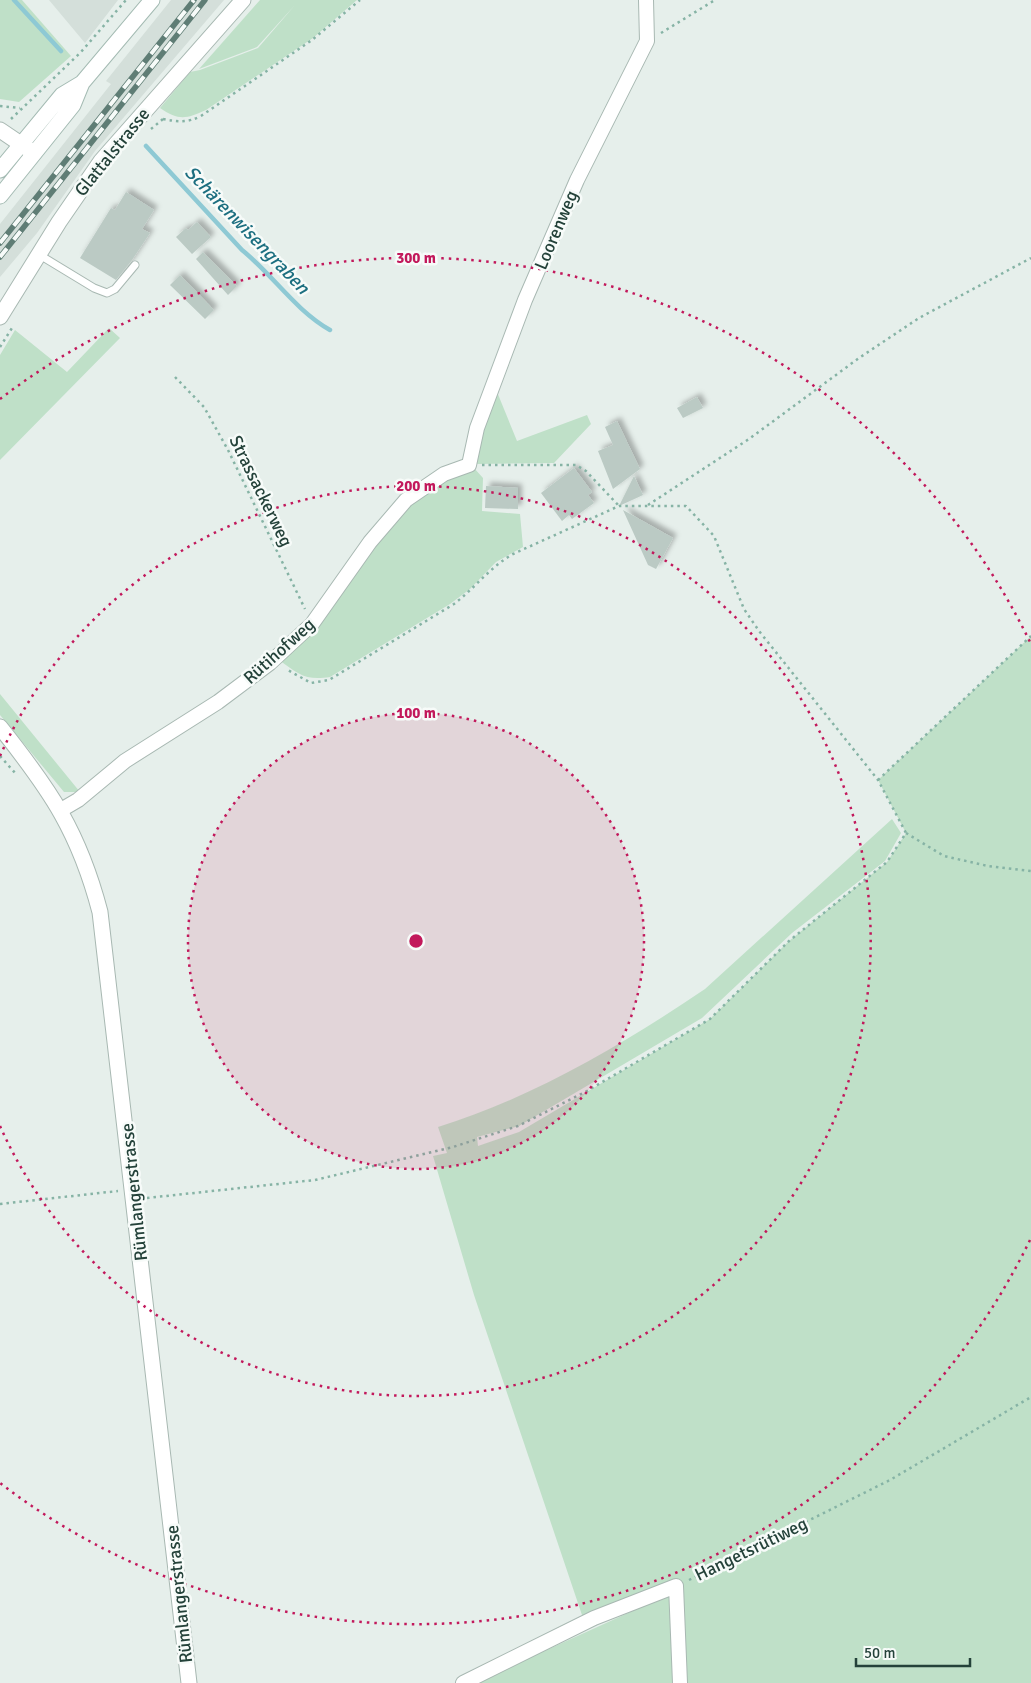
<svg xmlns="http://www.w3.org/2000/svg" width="1031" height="1683" font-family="Signika,sans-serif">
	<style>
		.built { fill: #d4dfda }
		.green { fill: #bfe0c8 }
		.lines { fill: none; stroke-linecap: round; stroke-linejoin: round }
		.stream { stroke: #8ec9d4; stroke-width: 4.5 }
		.building { fill: #bbcac4; filter: url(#shadow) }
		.service-casing { stroke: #a8b8b2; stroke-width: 9 }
		.minor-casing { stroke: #a8b8b2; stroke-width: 16 }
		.tertiary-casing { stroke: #a8b8b2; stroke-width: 17 }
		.secondary-casing { stroke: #a4bbb3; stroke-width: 17 }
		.path { stroke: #86b3a5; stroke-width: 2.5; stroke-dasharray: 2.5 4; stroke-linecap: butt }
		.service { stroke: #fff; stroke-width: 7 }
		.minor { stroke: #fff; stroke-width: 14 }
		.tertiary { stroke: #fff; stroke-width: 15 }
		.secondary { stroke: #fff; stroke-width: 15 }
		.rail-casing { stroke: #5f7d75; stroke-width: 5.5 }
		.rail { stroke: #f7fbf9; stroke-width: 4; stroke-dasharray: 11; stroke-linecap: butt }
		.ring { fill: none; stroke: #c2185b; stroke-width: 2.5; stroke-dasharray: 2.5 5 }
		.labels { text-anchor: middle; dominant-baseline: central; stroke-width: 5; stroke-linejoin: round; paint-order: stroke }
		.street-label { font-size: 18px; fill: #24423a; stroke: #f7fbf9 }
		.water-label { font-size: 19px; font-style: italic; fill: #1c6f80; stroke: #f7fbf9 }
		.centre { fill: #c2185b; stroke: #f7fbf9; stroke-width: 2.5 }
		.ring-label { font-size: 15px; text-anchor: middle; font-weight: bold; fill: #c2185b; stroke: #f7fbf9; stroke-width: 5; stroke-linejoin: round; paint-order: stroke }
	</style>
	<defs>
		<filter id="shadow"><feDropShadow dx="4" dy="-4" stdDeviation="2.5" flood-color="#0004"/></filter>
	</defs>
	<rect width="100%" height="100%" fill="#e6efeb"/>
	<!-- built -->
	<path class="built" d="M49,0h69l-33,43z
		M171,0h53l-129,151 -58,82 -37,44v-53l111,-140 -5,-3z"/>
	<!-- green -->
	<path class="green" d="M0,0h22l49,56 -52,46 -19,-3z
		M260,0h97l-44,38 -107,72c-20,9 -27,11 -46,-2l30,-36 10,-2 58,-22 37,-43 -38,42 -58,22z
		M109,328l11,10 -120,122v-105l15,-25 52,42z
		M495,387l22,54 70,-26 4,9 -37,39 -76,1 -6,-3z
		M474,468l9,10 -1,33 38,3 3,33 -27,15 -26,27 -20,15 -120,73c-24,4 -32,-3 -51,-17l129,-157 36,-27z
		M1031,636v1047h-557l207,-94 -98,29 -109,-323 -41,-139 14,-3 -9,-26c94,-29 186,-83 267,-138l187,-170 9,14 -16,28 -93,72 -90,85 -183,108 -42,11 1,9 41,-14 191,-113 79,-78 98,-79 19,-29 -28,-53z
		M0,694l80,98h-16l-64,-77z"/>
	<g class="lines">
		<!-- stream -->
		<path class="stream" d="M14,0l47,51
			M146,146l96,104c31,25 53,60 88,80"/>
	</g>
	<!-- building -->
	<path class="building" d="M126,192l28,18 -12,19 8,4 -18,27 -16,20 -36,-22 31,-50 4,2z
		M197,222l14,15 -19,17 -16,-17 10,-9 2,2z
		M203,252l34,34 -9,9 -32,-36z
		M180,275l34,35 -9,9 -35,-34z
		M697,397l6,11 -20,10 -6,-10z
		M617,421l23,48 -27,20 -15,-38 15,-6 -8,-18z
		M574,468l18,24 -4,3 6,8 -22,16 -3,-4 -7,6 -21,-28z
		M634,476l9,19 -24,11z
		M486,486l32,2v21l-33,-1z
		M623,510l50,28 -17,31 -8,-4z"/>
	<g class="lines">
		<!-- service casing -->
		<g class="service-casing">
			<path id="service" d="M38,254l56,34 13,5 8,-4 20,-24"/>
		</g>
		<!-- minor casing -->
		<g class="minor-casing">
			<path id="minor" d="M61,810l17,-10 47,-39 93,-59 52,-39 42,-39 58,-82 36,-42 38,-26 25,-9 8,-37 48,-128 52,-120 70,-139 -1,-41
				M463,1683l131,-65 82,-32 4,97"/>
		</g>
		<!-- tertiary casing -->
		<g class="tertiary-casing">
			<path id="tertiary" d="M0,130l34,23
				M0,317l59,-95 42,-61 142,-161
				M0,727c51,64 79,105 100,185l89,771"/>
		</g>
		<!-- secondary casing -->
		<g class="secondary-casing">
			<path id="secondary" d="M0,170l62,-75 20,-12 70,-83
				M0,196l73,-91 9,-22"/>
		</g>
		<!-- path -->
		<path class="path" d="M661,33l54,-33
			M0,106l20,2
			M11,119l70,-67 45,-52
			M163,119c15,3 24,4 38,-3l111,-76 48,-40
			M151,129l12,-10
			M0,347l12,-19
			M175,377l29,30 24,43 77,159
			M482,465h94l10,6 33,35
			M648,505l101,-66 110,-81 60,-40 112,-60
			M0,756l16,18
			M878,780l153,-144
			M906,833l38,23 44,10 43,5
			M147,1198l168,-18 138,-33 65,-21 69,-35 123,-72 79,-78 98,-79 19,-29 -28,-53 -119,-149 -15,-22 -30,-73 -28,-30h-67l-106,48c-23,13 -38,34 -59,50l-125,76 -18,3 -25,-14
			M0,1204l118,-13
			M689,1580l201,-100 141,-83"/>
		<!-- service -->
		<use href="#service" class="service"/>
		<!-- minor -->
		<use href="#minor" class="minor"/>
		<!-- tertiary -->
		<use href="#tertiary" class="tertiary"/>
		<!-- secondary -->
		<use href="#secondary" class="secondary"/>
		<!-- rail casing -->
		<g class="rail-casing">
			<path id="rail" d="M0,243l194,-243
				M0,257l205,-257"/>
		</g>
		<!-- rail -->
		<use href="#rail" class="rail"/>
	</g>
	<!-- distance rings -->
	<circle cx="416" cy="941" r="228" fill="#c2185b" fill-opacity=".12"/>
	<g class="ring">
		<circle cx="416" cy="941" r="228"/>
		<path d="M0 756A455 455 0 1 1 0 1126"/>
		<path d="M1030 1240A683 683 0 0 1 0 1483M0 399A683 683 0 0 1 1030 642"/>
	</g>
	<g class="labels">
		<!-- street labels -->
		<g class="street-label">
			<text transform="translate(112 152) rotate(-51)">Glattalstrasse</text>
			<text transform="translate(556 230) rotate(-67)">Loorenweg</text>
			<text transform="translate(261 491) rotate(64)">Strassackerweg</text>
			<text transform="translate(279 651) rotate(-42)">Rütihofweg</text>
			<text transform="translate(134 1192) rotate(-96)">Rümlangerstrasse</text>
			<text transform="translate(751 1549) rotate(-26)">Hangetsrütiweg</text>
			<text transform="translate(179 1594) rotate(-96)">Rümlangerstrasse</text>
		</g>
		<!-- water labels -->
		<g class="water-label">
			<text transform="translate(247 230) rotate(46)">Schärenwisengraben</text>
		</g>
	</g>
	<circle cx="416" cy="941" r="8" class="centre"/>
	<g class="ring-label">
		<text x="416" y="263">300 m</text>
		<text x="416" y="491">200 m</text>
		<text x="416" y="718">100 m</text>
	</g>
	<!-- scale -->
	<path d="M856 1658v8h114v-8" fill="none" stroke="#24423a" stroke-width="2.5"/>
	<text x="864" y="1658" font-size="15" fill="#24423a" stroke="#f7fbf9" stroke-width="4" paint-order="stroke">50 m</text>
</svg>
